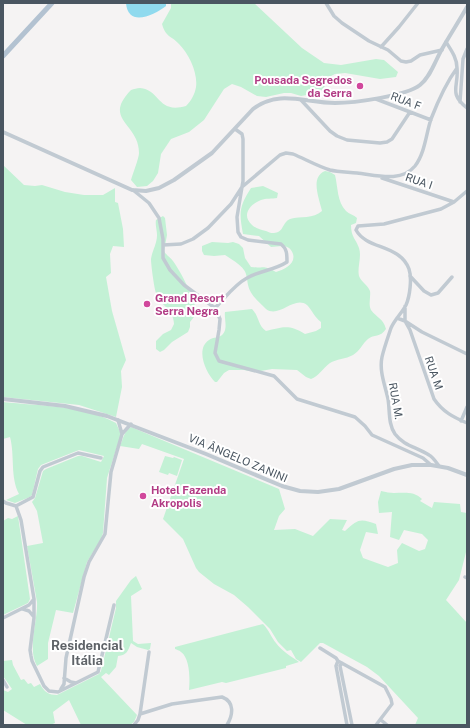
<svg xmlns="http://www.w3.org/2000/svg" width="470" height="728" font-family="'Public Sans',sans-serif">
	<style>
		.green { fill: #c3f1d5 }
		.water { fill: #90daee }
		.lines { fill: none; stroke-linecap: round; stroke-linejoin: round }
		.minor { stroke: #c1cad2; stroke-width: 3.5 }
		.tertiary { stroke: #c1cad2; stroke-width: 4 }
		.primary { stroke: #b3c2d1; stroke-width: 5 }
		.hotel-dot { fill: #d1479c; stroke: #fff; stroke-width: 1.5 }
		.labels { text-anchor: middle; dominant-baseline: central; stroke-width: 4; stroke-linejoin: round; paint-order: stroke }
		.hotel-label { font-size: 11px; font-weight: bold; fill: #b23c85; stroke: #fff; text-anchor: start }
		.street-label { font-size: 11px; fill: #4a5661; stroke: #fff }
		.quarter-label { font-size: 13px; font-weight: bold; fill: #5f6368; stroke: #fff }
	</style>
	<rect width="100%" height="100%" fill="#f5f3f3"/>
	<!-- green -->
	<path class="green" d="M171,3h83l48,45 22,15 17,2 35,-6 8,1 14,12 -2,5 -16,2 -35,-6 -10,1 -8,4 -2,8 -6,7 -18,3 -10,-3h-7l-18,4 -9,-1 -16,-9 -9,-3 -8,5 -20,31 -15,12 -18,7 -10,15 -3,19 -5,8 -6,5 -10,1 -6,-7c2,-7 8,-22 8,-27 0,-30 -37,-33 -8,-63 3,-1 6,-2 9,-2 21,2 17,26 46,18 5,-5 9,-12 10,-19 2,-14 -7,-33 -17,-43 -8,-9 -13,-6 -17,-20l9,-16z
		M3,165l21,20 11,1 7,-1 23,7 19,3h19l12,-7v14l3,1 5,26 1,18 -11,-1 -3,8 1,19 -5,4 6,34 14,49 -5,11 1,16 -6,30 -37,-12 -76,-8z
		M325,171l5,1 5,3c3,12 2,27 11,36 3,3 8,4 11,7l-1,5 -5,2c0,12 5,14 8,23 3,9 -2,19 0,28 2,6 9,9 11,15 1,6 -2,13 1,19 6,8 12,8 15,19 -6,9 -12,5 -18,10 -6,5 -8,12 -15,16 -7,4 -17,4 -23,8 -7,5 -11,13 -19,16l-5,-2 -9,-7 -25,-1 -17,3 -11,-2h-15l-5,3 -7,9h-2c-9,-9 -20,-33 -6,-42 4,-3 11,-2 14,-6 5,-6 1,-15 2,-22l27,-3c7,7 6,17 14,22 17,-4 23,-7 39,3l11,-3 5,-3v-6c-6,-4 -9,-12 -14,-17 -13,-10 -28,14 -41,4 -7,-7 -16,-14 -18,-24 -1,-5 -1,-11 -4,-15 -4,-6 -13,-11 -19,-15l-11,1 -10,-1 -2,-4v-5l10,-4 16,1 5,-1 6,2 4,4 2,10 6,9c13,2 11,-3 25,5 8,-2 20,-8 17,-18 -1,-3 -3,-6 -6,-7 -4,-2 -11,0 -16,0l-12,-11 -16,-2c-4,-22 -4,-27 8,-46l12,-2 15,7 -1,5c-5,1 -11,0 -16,2 -11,4 -20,15 -9,25 3,3 9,5 14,6 4,2 7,3 12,1 6,-3 5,-10 12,-13 11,-3 23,0 32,-8 -3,-13 -12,-34 3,-40z
		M163,216l2,2 2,17 -3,16c2,4 6,6 9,10 9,13 21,36 24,52l-7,9v5l-2,5 -16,10 -8,8 -4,2 -4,-3v-8l7,-7 8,-4 3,-6c0,-14 -14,-19 -18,-31 -2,-6 -5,-28 -5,-34 1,-8 6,-15 6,-24 0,-5 -2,-10 -1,-15z
		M3,402c37,4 79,3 113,21l5,11 -14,44 -4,55 -2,6 -14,23 -14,51 -17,-3 -8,33v16l-11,7c-10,-17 1,-45 0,-64l-10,-56 16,-3 -6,-32 -5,-9 3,-4 8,-27 3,-2 32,-13h4l19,6 3,-6 -25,-6 -38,15 -3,4 -6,26 -2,2 -15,6 -9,-3 13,-6c-9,-17 -4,-38 -9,-57l-7,2z
		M131,427l148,62 6,20 -6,7 -5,14 21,-1 18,7 17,-17 17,1 -5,10 3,1c13,-12 15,-13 31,-7l2,10 -12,-2 -6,18 3,8 25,9 10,-4 -1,-13 5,-7 17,8 6,-2 3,-9 -6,-6 -18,-4 -5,10 -9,-3 2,-25 -13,1 -1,-11 3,-11c5,1 9,2 13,2 10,0 20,-2 28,6l-2,2 12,7 2,-6 26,2 1,8 6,1v35l-8,32 -13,20 21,23v102h-52l3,-7 -39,-42 -12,-9 -44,-24h-3l-19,19 -5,-3 -5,-9 -4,1 -9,-9 -8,-13 -22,-22 -14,-12 -20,-11 -15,-12 -3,-4 -13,-29 -20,-20 21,-60 -42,-15 -3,5 -19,-3c3,-7 4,-15 11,-19z
		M165,456l8,2 1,-1 8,3 -5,16 -8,-3 -1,2 -9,-3z
		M18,516l12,83 -2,4 -25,12v-94l5,-3 4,1z
		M136,576l6,13 -11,7 2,45 5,3 13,-1 -1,6 -2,1 -11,-3 -6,-4c-3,8 -4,12 -13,13l-2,11 -7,8 -3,-2 -5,4 36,38 -3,7 -4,3h-49l-12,-25 -16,12 2,11 -5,2h-23l-24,-15v-20l5,2 4,-3 -9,-13v-15l9,-1 1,5 8,15 3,-1 4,5 3,-1 3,4 6,-3c4,8 9,11 17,11l42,-21 2,-3 15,-63v-7l15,-21z
		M263,624c6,6 8,13 13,19 6,8 16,14 23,19l-13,4v2l-60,15 -4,-1 -33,8c1,-10 1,-32 -8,-38 -2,-2 -4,-2 -6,-3v-2z"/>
	<!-- water -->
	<path class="water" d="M126,3h40v3c-12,9 -38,22 -40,-3z"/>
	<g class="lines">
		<!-- minor -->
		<path class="minor" d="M326,3l8,13 8,7 27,18 19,9 13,11 5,1 5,-1 9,-6 22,-5
			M446,42c5,8 11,16 11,26 2,19 -9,25 10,40
			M381,47l18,-20 19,-24
			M376,99l55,21
			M301,100l29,31 7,5 10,4 33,3 7,-1 5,-3 18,-27
			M460,102l3,-43 4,-10
			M382,178l72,24
			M133,190l16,13 10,15 4,21v19l7,12 14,15 31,23 5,11 -1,11 -4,23 4,8 55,15 23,23 58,18 10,9 7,9 51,23 8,7
			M163,245l18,-1 12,-5 15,-11 23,-24 11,-17 38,-32 6,-2 7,1c12,5 24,12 37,16 8,2 18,2 27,3 19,2 44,10 58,-7 10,-13 11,-32 16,-47 7,-18 15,-36 26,-51
			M410,276l14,15 7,4 7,-2 14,-16
			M405,306v15l17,11 45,22
			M215,308c10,-10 19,-23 32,-30 12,-7 28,-8 40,-16 0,-8 0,-13 -6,-18l-33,-4 -7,-3 -3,-5 -1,-15 6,-36v-42l-1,-5 -7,-5
			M397,318l8,3 5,9 24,69c9,13 19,18 33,24
			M118,420l4,14
			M461,421l6,-14
			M439,466c-3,-4 -6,-9 -10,-11 -12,-8 -25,-9 -34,-21 -7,-10 -5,-23 -7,-35 -3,-14 -9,-28 -6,-42 2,-9 6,-20 9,-29 4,-9 11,-15 15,-23 4,-9 6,-27 3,-36 -9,-25 -42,-19 -53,-39l2,-4 26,-2 57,-15 13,-7 13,-11
			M3,501l3,2 10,3
			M16,506l5,14 13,79v19l-4,32 1,6 1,5 12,25 5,5 9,1 40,-20 16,-67
			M16,506l17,-9 7,-26 3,-4 35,-14 23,5
			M465,577l2,1
			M23,609l6,2 5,6
			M3,618l26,-13 5,-6
			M320,648l16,10 2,3 47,26 6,12 1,5 -16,21
			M338,661l-2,5 11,59
			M342,663l-2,3 12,59
			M64,678l7,4 5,1
			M3,680l4,7
			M61,689l3,-5 2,-26 18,-81 5,-15 16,-28 6,-62 11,-38 9,-10
			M140,714l32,-10 50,-7c13,5 11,18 5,28
			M381,720l6,5
			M134,725l4,-5 2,-6 9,-62"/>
		<!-- tertiary -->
		<path class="tertiary" d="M3,132l129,58 14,1 13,-3 15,-8 38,-27 41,-44c26,-20 52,-6 82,-6 19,0 71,-7 85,-18 11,-9 15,-24 22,-36 8,-14 17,-28 25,-42
			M3,399l62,7 42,10 99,38 76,32 18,5 18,1 21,-3 55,-20 18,-4h19l17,3 19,7"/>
		<!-- primary -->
		<path class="primary" d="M3,56l49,-53"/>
	</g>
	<!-- markers -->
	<g class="hotel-dot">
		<circle cx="360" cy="86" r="4"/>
		<circle cx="147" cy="304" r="4"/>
		<circle cx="143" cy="496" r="4"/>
	</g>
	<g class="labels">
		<!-- hotel labels -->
		<g class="hotel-label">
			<text x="352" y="80" text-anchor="end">Pousada Segredos<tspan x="352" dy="13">da Serra</tspan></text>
			<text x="155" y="298">Grand Resort<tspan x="155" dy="13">Serra Negra</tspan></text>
			<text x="151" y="490">Hotel Fazenda<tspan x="151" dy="13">Akropolis</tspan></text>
		</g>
		<!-- street labels -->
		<g class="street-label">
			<text transform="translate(406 101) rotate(21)">RUA F</text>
			<text transform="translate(419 181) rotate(19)">RUA I</text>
			<text transform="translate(434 373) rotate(71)">RUA M</text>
			<text transform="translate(396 401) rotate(80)">RUA M.</text>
			<text transform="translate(238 458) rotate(23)">VIA ÂNGELO ZANINI</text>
		</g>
		<!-- quarter labels -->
		<g class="quarter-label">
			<text x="87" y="645">Residencial<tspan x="87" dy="15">Itália</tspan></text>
		</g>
	</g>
	<!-- border -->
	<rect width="470" height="728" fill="none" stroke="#4a5661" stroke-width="8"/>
</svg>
